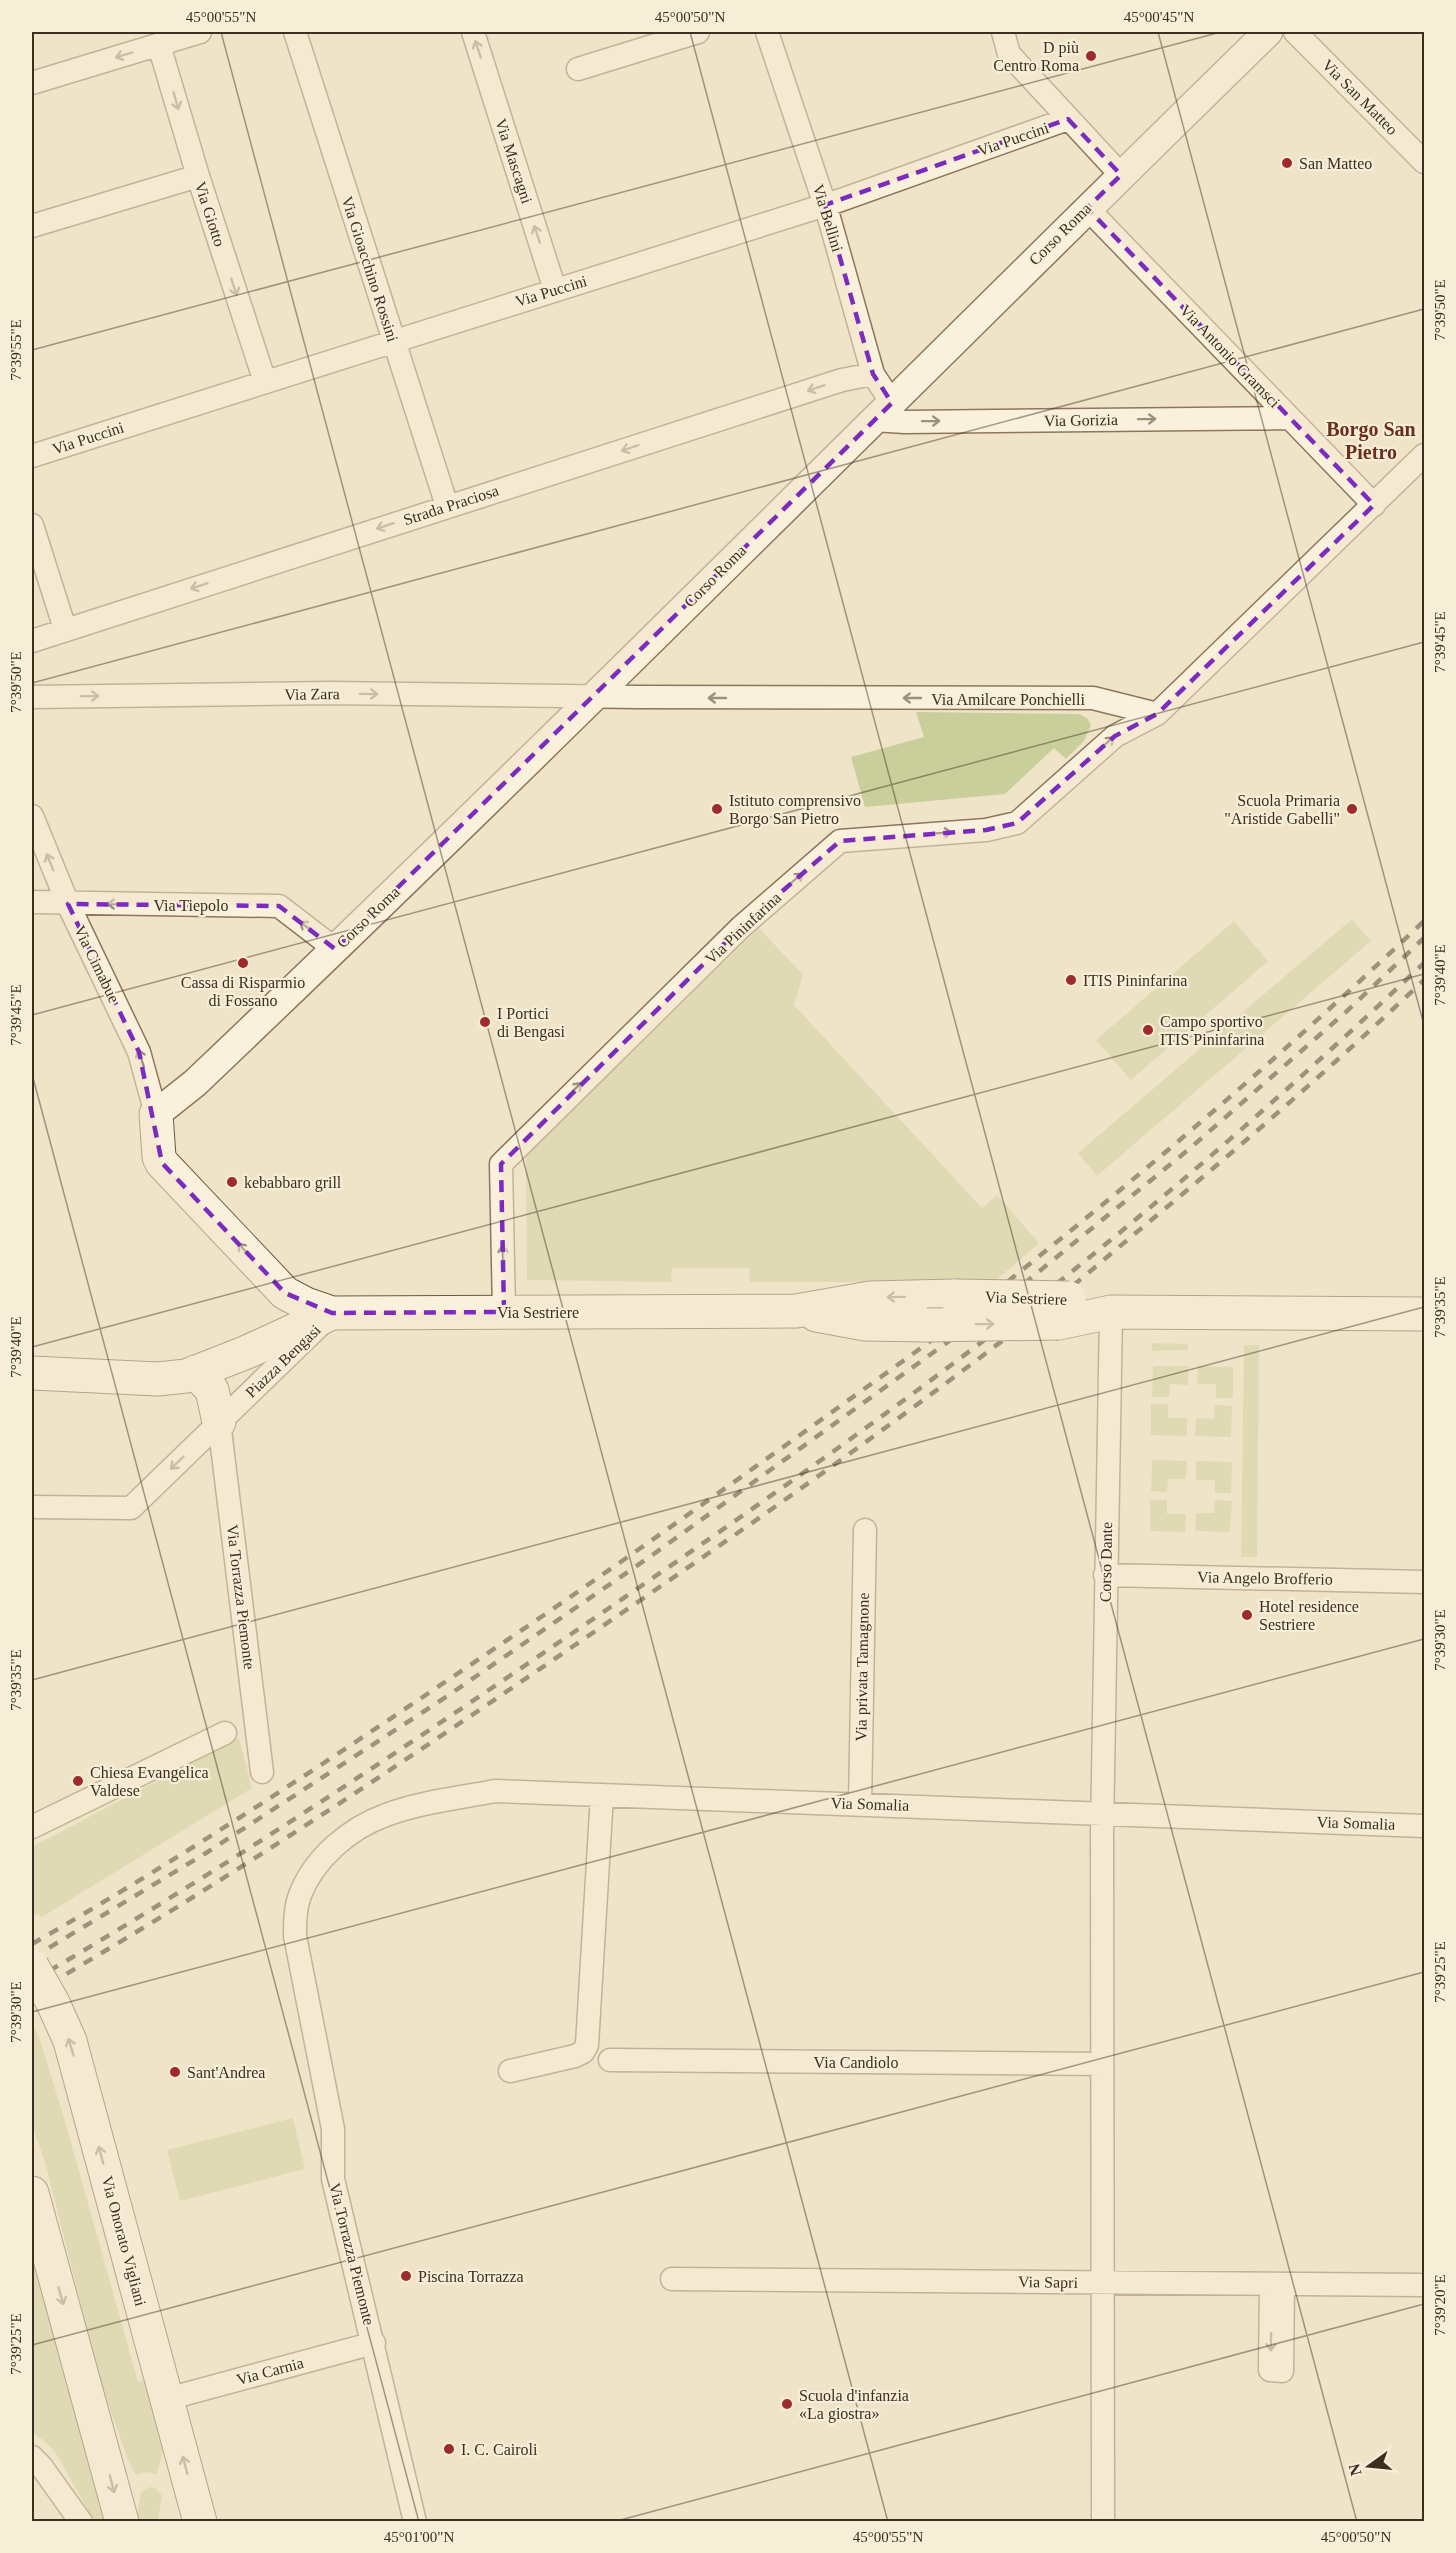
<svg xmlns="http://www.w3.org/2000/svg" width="1456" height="2553" font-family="'Times New Roman',serif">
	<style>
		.green { fill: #c9cf9b }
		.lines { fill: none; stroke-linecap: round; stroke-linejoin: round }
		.minor-casing { stroke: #8d765c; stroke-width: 25 }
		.tertiary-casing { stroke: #8d765c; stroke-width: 31 }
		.secondary-casing { stroke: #6f573f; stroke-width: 35 }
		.minor { stroke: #faf1dc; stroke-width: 22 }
		.tertiary { stroke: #faf1dc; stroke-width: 28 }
		.secondary { stroke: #faf1dc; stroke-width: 33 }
		.rail { stroke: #3d2e20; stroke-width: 4.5; stroke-dasharray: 10 10; stroke-linecap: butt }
		.secondary-bridge-casing { stroke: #6f573f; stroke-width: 35; stroke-linecap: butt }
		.secondary-bridge { stroke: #faf1dc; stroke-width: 33 }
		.oneway { stroke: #9c907e }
		.marked { fill: none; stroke: #7b2cbf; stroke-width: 4.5; stroke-dasharray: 12 8; stroke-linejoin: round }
		.ticks { fill: none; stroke: #3d2e20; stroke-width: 1.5; stroke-opacity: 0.45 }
		.poi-dot { fill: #9e2a2b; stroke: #f7eed8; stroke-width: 2 }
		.labels { text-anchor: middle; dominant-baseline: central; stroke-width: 4.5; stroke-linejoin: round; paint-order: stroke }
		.poi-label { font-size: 16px; fill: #3d2e20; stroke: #f7eed8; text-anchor: start }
		.street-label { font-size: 16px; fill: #3d2e20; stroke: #f7eed8 }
		.quarter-label { font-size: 20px; font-weight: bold; fill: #6b2e1e; stroke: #f7eed8 }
		.neatline { fill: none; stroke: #3d2e20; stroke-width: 2 }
		.ticks-label { font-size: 15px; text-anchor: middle; fill: #3d2e20 }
	</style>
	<rect width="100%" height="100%" fill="#f0e4c8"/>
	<!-- green -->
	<path class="green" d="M916,712l163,2 8,4 4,7 -7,16 -18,18 -12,-11 -49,46 -140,13 -14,-50 73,-20z
		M1352,919l19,22 -274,235 -19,-23z
		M1234,921l34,40 -137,119 -35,-40z
		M759,928l44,47 -9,30 188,203 15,-13 42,48 -45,39h-244l-1,-14h-77l-1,14 -144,-2 -1,-124z
		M1152,1343l36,1v6l-36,1z
		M1244,1345h15l-2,212h-16z
		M1153,1366h36l-1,19 -18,-1 -1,13h-17z
		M1198,1366l35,1v31h-17v-14h-19z
		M1151,1404h17v14h19v18l-36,-1z
		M1215,1405l17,1 -1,31 -36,-1 1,-18 18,1z
		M1152,1460l35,1 -1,18h-18l-1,13 -16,-1z
		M1196,1461l36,1 -1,31h-16v-13h-19z
		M1150,1500h17v14h19l-1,18 -35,-1z
		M1215,1500l17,1 -2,31 -35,-1 1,-18h18z
		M239,1738l13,50 -210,129 -5,-3 -5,3v-70z
		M32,2023l8,17 25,81 73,261 9,-2 17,66 -7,28 -11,-2 -10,3 -8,-15 -27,-76 -56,-222 -13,-37z
		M293,2118l12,51 -125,32 -13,-51z
		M32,2193l90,328h-28l-40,-71 -22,-19z
		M150,2487l6,1 6,8 -4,25h-22l5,-29z"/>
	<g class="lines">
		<!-- minor casing -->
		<g class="minor-casing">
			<path id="minor" d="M295,32l152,474
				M473,32l82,258
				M767,32l61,182 45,160 19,29
				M1003,32l6,22 112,121
				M1295,32l129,130
				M159,45l39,131 67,206
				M578,69l120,-37
				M32,83l168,-51
				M1087,208l287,297
				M32,226l166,-50
				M873,420l32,2 385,-4
				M32,456l809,-256 227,-81
				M32,525l33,104
				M32,641l810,-261 31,-6
				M32,697l299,-4 307,4 455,1 64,16
				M32,816l36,88 71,148 17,62
				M32,902l247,4 56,43
				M504,1312l-3,-148 240,-237 99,-86 146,-11 31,-7 98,-87 42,-22 267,-259
				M219,1422l43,350
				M32,1507l99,1 190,-184
				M1105,1575l319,7
				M860,1804l5,-274
				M32,1827l193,-94
				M610,2060l492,4
				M510,2071l65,-15 8,-4 4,-7 15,-250
				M672,2279l752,6
				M1271,2284l-1,86 12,1 1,-87
				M167,2399l207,-56
				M32,2457l9,9 40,56
				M415,2522l-82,-343v-50l-38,-193c0,-14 0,-28 5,-41 14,-37 50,-67 86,-80 34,-13 73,-17 109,-24l929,35
				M1103,2522l-1,-689 9,-521"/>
		</g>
		<!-- tertiary casing -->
		<g class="tertiary-casing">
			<path id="tertiary" d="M156,1114l39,-31c363,-345 715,-701 1073,-1051"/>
		</g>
		<!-- secondary casing -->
		<g class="secondary-casing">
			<path id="secondary" d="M156,1114l3,43 3,6 123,130 21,11 26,9 464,-2 74,-13 85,-2
				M816,1315l49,9 62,1
				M1059,1323l52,-11 313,2
				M195,1372l17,18 7,32
				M32,1373l126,6 28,-3 61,-24 85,-39
				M53,2003l17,38 130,481
				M32,2193l90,329"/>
		</g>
		<!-- minor -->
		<use href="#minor" class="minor"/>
		<!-- tertiary -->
		<use href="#tertiary" class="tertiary"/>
		<!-- secondary -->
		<use href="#secondary" class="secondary"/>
		<!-- rail -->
		<path class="rail" d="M32,1944c176,-101 344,-215 512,-329 89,-61 176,-123 263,-185 59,-43 119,-84 176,-129 153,-121 300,-246 441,-380
			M32,1958l174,-105 237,-154 208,-143 337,-243 200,-163 159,-139 77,-73
			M32,1981c180,-105 353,-220 526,-338 155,-106 310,-213 459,-328 141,-110 277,-229 407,-352
			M32,1994c185,-107 363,-226 540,-347 157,-107 314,-216 465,-333 37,-28 72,-59 107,-88 96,-79 190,-161 280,-246"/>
		<!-- secondary-bridge casing -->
		<g class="secondary-bridge-casing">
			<path id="secondary-bridge" d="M955,1296l114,2
				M927,1325l132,-2
				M32,1966l21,37"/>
		</g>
		<!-- secondary-bridge -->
		<use href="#secondary-bridge" class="secondary-bridge"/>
	</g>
	<!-- one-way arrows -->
	<defs><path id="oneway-shaft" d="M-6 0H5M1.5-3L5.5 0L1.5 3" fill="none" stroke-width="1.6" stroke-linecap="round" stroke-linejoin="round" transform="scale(1.5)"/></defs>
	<g class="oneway">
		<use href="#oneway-shaft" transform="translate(478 49) rotate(-108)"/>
		<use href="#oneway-shaft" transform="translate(124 55) rotate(163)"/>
		<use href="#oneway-shaft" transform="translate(176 101) rotate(74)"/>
		<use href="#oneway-shaft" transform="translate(537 234) rotate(-108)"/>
		<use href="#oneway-shaft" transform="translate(234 287) rotate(72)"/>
		<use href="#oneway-shaft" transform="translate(816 388) rotate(162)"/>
		<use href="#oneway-shaft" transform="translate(1147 419) rotate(-1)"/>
		<use href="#oneway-shaft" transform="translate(931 421) rotate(-1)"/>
		<use href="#oneway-shaft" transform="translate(630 448) rotate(162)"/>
		<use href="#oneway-shaft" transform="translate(385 526) rotate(162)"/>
		<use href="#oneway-shaft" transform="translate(199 586) rotate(162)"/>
		<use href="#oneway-shaft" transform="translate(369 694) rotate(1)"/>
		<use href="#oneway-shaft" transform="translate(90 696) rotate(-1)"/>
		<use href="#oneway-shaft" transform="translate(717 698) rotate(-180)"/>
		<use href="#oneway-shaft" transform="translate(912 698) rotate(-180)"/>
		<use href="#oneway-shaft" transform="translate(1107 743) rotate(-42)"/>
		<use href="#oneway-shaft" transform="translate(943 833) rotate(-4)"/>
		<use href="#oneway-shaft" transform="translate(50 862) rotate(-112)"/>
		<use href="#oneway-shaft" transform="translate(796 879) rotate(-41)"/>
		<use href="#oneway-shaft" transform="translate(116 904) rotate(-180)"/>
		<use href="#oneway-shaft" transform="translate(307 927) rotate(-143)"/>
		<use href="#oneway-shaft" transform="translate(141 1058) rotate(-108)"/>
		<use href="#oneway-shaft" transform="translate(575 1089) rotate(-45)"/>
		<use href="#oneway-shaft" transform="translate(244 1250) rotate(-133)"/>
		<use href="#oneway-shaft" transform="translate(503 1254) rotate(-92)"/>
		<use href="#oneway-shaft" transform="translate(896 1297) rotate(179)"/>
		<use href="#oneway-shaft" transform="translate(985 1324) rotate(-1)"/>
		<use href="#oneway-shaft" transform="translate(177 1463) rotate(136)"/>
		<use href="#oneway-shaft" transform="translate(71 2047) rotate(-107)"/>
		<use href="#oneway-shaft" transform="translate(101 2155) rotate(-105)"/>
		<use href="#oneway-shaft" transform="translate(61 2296) rotate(74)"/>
		<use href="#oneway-shaft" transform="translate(1271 2342) rotate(91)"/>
		<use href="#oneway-shaft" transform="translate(185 2465) rotate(-105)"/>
		<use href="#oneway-shaft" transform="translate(112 2484) rotate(75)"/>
	</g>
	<!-- marked area -->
	<path d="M0 0H1456V2553H0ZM1068,119l53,56 -34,33 287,297 -217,209 -42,22 -98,87 -31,7 -146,11 -99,86 -240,237 3,148 -172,1 -47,-20 -123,-130 -23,-111 -71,-148 211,2 56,43 557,-546 -19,-29 -48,-169z" fill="#f0e4c8" fill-opacity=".55" fill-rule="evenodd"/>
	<path class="marked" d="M1068,119l53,56 -34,33 287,297 -217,209 -42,22 -98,87 -31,7 -146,11 -99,86 -240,237 3,148 -172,1 -47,-20 -123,-130 -23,-111 -71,-148 211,2 56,43 557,-546 -19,-29 -48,-169z"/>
	<!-- ticks -->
	<path class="ticks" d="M221,32l667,2490M690,32l667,2490M1158,32l266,993M32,350l1189,-318M32,683l1392,-374M32,1015l1392,-373M32,1074l387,1448M32,1347l1392,-373M32,1680l1392,-373M32,2012l1392,-373M32,2345l1392,-373M613,2522l811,-218"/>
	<!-- markers -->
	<g class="poi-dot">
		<circle cx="1091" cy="56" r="6"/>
		<circle cx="1287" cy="163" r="6"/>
		<circle cx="717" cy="809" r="6"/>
		<circle cx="1352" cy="809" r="6"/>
		<circle cx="243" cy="963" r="6"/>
		<circle cx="1071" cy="980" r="6"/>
		<circle cx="485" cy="1022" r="6"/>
		<circle cx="1148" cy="1030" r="6"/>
		<circle cx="232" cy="1182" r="6"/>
		<circle cx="1247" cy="1615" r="6"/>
		<circle cx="78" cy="1781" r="6"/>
		<circle cx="175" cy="2072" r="6"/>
		<circle cx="406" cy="2276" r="6"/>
		<circle cx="787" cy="2404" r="6"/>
		<circle cx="449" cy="2449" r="6"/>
	</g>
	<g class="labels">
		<!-- poi labels -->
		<g class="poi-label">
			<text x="1079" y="47" text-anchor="end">D più<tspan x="1079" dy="18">Centro Roma</tspan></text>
			<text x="1299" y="163">San Matteo</text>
			<text x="729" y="800">Istituto comprensivo<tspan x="729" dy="18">Borgo San Pietro</tspan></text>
			<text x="1340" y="800" text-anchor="end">Scuola Primaria<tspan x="1340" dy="18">"Aristide Gabelli"</tspan></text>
			<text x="1083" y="980">ITIS Pininfarina</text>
			<text x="243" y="982" text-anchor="middle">Cassa di Risparmio<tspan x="243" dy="18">di Fossano</tspan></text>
			<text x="497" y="1013">I Portici<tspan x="497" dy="18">di Bengasi</tspan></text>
			<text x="1160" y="1021">Campo sportivo<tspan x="1160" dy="18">ITIS Pininfarina</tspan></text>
			<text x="244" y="1182">kebabbaro grill</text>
			<text x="1259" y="1606">Hotel residence<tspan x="1259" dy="18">Sestriere</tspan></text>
			<text x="90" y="1772">Chiesa Evangelica<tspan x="90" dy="18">Valdese</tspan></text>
			<text x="187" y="2072">Sant'Andrea</text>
			<text x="418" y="2276">Piscina Torrazza</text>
			<text x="799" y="2395">Scuola d'infanzia<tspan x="799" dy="18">«La giostra»</tspan></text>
			<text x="461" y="2449">I. C. Cairoli</text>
		</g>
		<!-- street labels -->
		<g class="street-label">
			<text transform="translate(1360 97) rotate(45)">Via San Matteo</text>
			<text transform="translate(1013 139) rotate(-19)">Via Puccini</text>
			<text transform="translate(514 161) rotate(72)">Via Mascagni</text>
			<text transform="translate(210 214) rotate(72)">Via Giotto</text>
			<text transform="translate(828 218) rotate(73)">Via Bellini</text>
			<text transform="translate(1060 234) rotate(-45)">Corso Roma</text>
			<text transform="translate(370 269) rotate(72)">Via Gioacchino Rossini</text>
			<text transform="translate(551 291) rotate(-17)">Via Puccini</text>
			<text transform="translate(1230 356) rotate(46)">Via Antonio Gramsci</text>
			<text transform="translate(1081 420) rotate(-1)">Via Gorizia</text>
			<text transform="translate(88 438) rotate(-18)">Via Puccini</text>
			<text transform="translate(451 505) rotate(-18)">Strada Praciosa</text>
			<text transform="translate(715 576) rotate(-45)">Corso Roma</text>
			<text transform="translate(312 694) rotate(-1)">Via Zara</text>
			<text x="1008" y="699">Via Amilcare Ponchielli</text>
			<text x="191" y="905">Via Tiepolo</text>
			<text transform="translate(368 917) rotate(-44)">Corso Roma</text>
			<text transform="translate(743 928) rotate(-43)">Via Pininfarina</text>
			<text transform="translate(97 964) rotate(64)">Via Cimabue</text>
			<text transform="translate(1026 1298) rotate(2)">Via Sestriere</text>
			<text x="538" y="1312">Via Sestriere</text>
			<text transform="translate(283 1361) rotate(-44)">Piazza Bengasi</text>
			<text transform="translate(1106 1562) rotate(-89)">Corso Dante</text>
			<text transform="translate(1265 1578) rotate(1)">Via Angelo Brofferio</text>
			<text transform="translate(241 1597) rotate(83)">Via Torrazza Piemonte</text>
			<text transform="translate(862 1667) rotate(-89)">Via privata Tamagnone</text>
			<text transform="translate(870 1804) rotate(2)">Via Somalia</text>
			<text transform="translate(1356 1823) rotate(2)">Via Somalia</text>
			<text x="856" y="2062">Via Candiolo</text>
			<text transform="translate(124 2241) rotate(75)">Via Onorato Vigliani</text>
			<text transform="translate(352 2254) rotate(76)">Via Torrazza Piemonte</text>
			<text transform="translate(1048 2282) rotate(1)">Via Sapri</text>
			<text transform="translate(270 2371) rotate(-15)">Via Carnia</text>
		</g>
		<!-- quarter labels -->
		<g class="quarter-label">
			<text x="1371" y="429">Borgo San<tspan x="1371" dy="23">Pietro</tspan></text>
		</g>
	</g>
	<!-- border -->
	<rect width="1456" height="2553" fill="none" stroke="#f7eed8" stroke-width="66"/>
	<!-- north arrow -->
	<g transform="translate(1369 2466) rotate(255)" stroke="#f7eed8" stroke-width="4.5" paint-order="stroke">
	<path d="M0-4.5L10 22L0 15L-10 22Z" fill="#3d2e20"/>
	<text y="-9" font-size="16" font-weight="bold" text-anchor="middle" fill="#3d2e20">N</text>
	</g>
	<rect x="33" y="33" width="1390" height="2487" class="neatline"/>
	<g class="ticks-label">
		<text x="221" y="22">45°00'55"N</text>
		<text x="690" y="22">45°00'50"N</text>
		<text x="1159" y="22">45°00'45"N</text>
		<text transform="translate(1440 310) rotate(-90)" y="5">7°39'50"E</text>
		<text transform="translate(16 350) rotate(-90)" y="5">7°39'55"E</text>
		<text transform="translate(1440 642) rotate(-90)" y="5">7°39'45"E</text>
		<text transform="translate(16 682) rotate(-90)" y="5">7°39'50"E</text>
		<text transform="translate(1440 975) rotate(-90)" y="5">7°39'40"E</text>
		<text transform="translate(16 1015) rotate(-90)" y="5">7°39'45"E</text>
		<text transform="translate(1440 1307) rotate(-90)" y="5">7°39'35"E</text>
		<text transform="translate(16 1347) rotate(-90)" y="5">7°39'40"E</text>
		<text transform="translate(1440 1640) rotate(-90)" y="5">7°39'30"E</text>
		<text transform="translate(16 1680) rotate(-90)" y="5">7°39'35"E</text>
		<text transform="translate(1440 1972) rotate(-90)" y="5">7°39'25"E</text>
		<text transform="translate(16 2012) rotate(-90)" y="5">7°39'30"E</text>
		<text transform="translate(1440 2305) rotate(-90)" y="5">7°39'20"E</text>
		<text transform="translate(16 2344) rotate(-90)" y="5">7°39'25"E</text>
		<text x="419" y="2542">45°01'00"N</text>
		<text x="888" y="2542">45°00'55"N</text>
		<text x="1356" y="2542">45°00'50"N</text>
	</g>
</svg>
